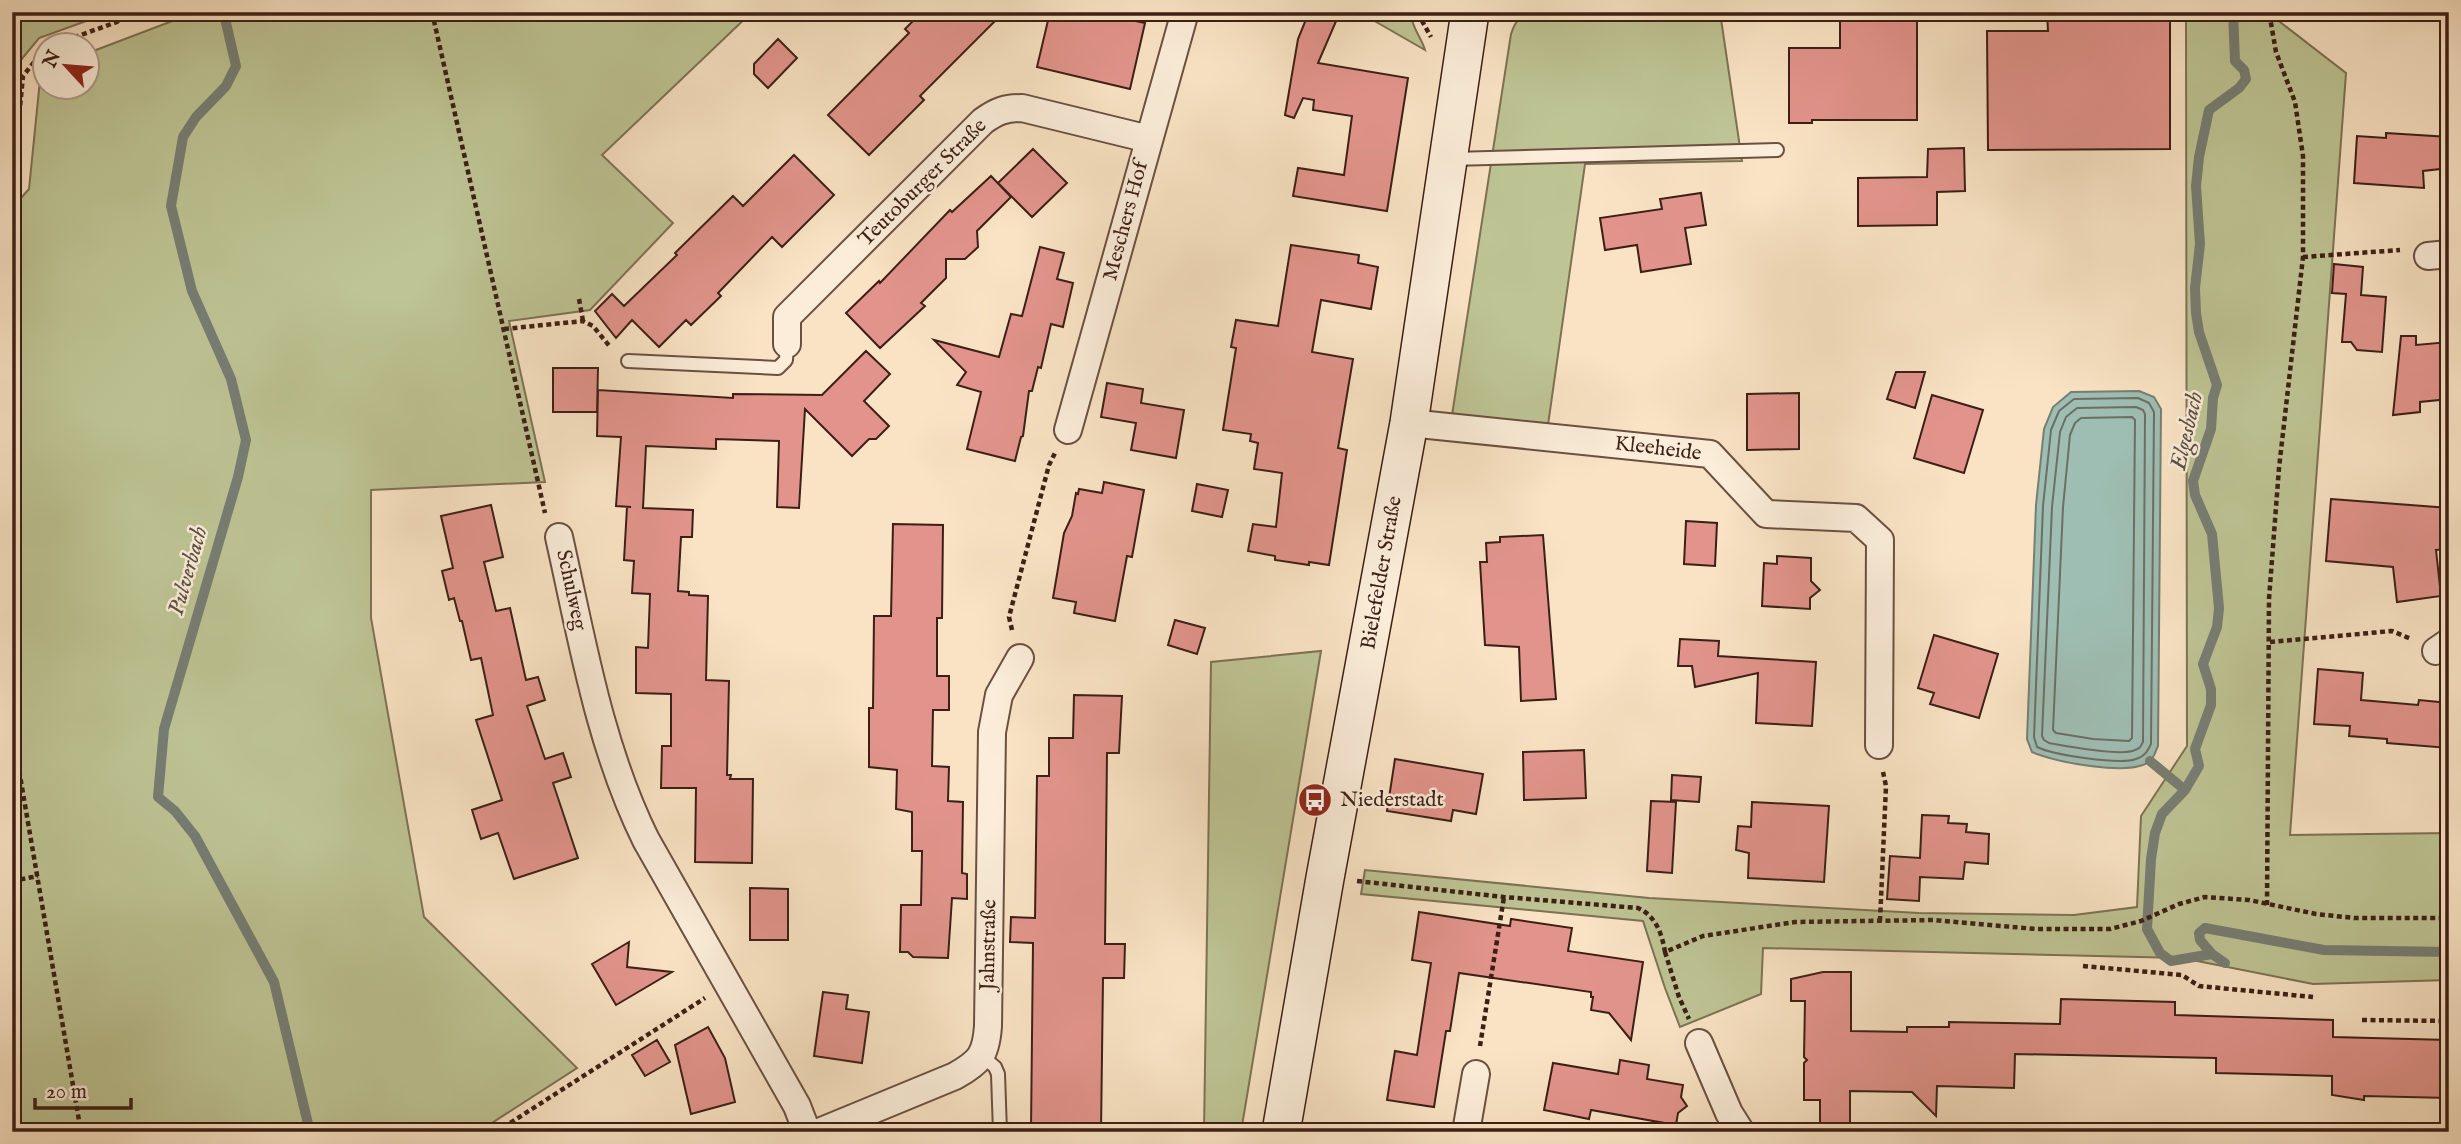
<svg xmlns="http://www.w3.org/2000/svg" width="2461" height="1144" font-family="'IM FELL English',serif">
	<style>
		.green { fill: #bec494; stroke: #7d7254; stroke-width: 2 }
		.water { fill: #9ebeb3; stroke: #777e74; stroke-width: 2 }
		.lines { fill: none; stroke-linecap: round; stroke-linejoin: round }
		.shore { stroke: #6d6e64; stroke-width: 2 }
		.stream { stroke: #777e74; stroke-width: 10 }
		.building { fill: #e2948c; stroke: #3c1f15; stroke-width: 2 }
		.lane-casing { stroke: #6b5041; stroke-width: 16 }
		.street-casing { stroke: #6b5041; stroke-width: 30 }
		.secondary-casing { stroke: #3c1f15; stroke-width: 40 }
		.path { stroke: #3c1f15; stroke-width: 4.5; stroke-dasharray: 5 3.5; stroke-linecap: butt }
		.lane { stroke: #fbedd9; stroke-width: 12 }
		.street { stroke: #fbedd9; stroke-width: 26 }
		.secondary { stroke: #fbedd9; stroke-width: 37 }
		.labels { text-anchor: middle; dominant-baseline: central; stroke-width: 5; stroke-linejoin: round; paint-order: stroke }
		.street-label { font-size: 21px; fill: #3c1f15; stroke: #fbedd9 }
		.poi-label { font-size: 21px; fill: #3c1f15; stroke: #fbedd9; text-anchor: start }
		.water-label { font-size: 23px; font-style: italic; fill: #594f44; stroke: #fbedd9 }
	</style>
	<rect width="100%" height="100%" fill="#f9e3c4"/>
	<filter id="stains"><feTurbulence type="fractalNoise" baseFrequency=".00286" numOctaves="4"/><feColorMatrix values="0 0 0 0 .2 0 0 0 0 .09 0 0 0 0 .02 0 0 0 .5 -.17"/></filter>
	<radialGradient id="worn" r=".72"><stop offset=".6" stop-color="#630" stop-opacity="0"/><stop offset="1" stop-color="#630" stop-opacity=".3"/></radialGradient>
	<!-- green -->
	<path class="green" d="M12,12h99l-72,26 -27,33z
		M196,12h556l-150,143 71,68 -83,87 -81,11 36,161 -174,8v128l53,299 153,151 -99,64h-466v-924l17,-19 12,-119 4,-2 1,20h42v-35z
		M1359,12h53c-2,14 9,24 13,38z
		M1532,12h188l22,149 -157,3 -37,261 -96,-10 59,-381c4,-12 8,-18 21,-22z
		M2186,12h95l-1,10 66,51 -56,762 159,-2v147l-136,4 -131,-26 -419,-10 -2,46 -81,33 -15,-39 -22,-67 -282,-27 4,-24 284,28 270,15 155,2 63,-8 4,-91 46,-70z
		M1321,651l-80,481h-37l7,-470z"/>
	<!-- water -->
	<path class="water" d="M2139,391l15,6 7,12 -3,337c-2,4 -4,12 -8,15 -17,16 -98,1 -118,-9l-5,-13 9,-234 8,-76 9,-22 18,-15z"/>
	<g class="lines">
		<!-- shore -->
		<path class="shore" d="M2138,398l11,5 5,9 -3,332c-4,8 -6,12 -15,15 -16,6 -83,-4 -99,-12l-3,-10 9,-231 8,-76 8,-19 15,-12z
			M2136,407l7,3 2,4 -2,328c-3,5 -2,6 -8,8 -14,7 -69,-4 -86,-7l-5,-3 -2,-4 10,-229 8,-75 6,-15 11,-9z
			M2132,417l3,3 -3,318 -3,3 -36,-2 -37,-6 -3,-3 10,-223 7,-72 5,-12 6,-5z"/>
		<!-- stream -->
		<path class="stream" d="M224,14l12,52 -10,20 -30,31 -13,20 -12,69 21,85 39,88 15,61 -8,37 -74,252 -6,68 17,14 20,25 79,146 36,150
			M2150,761l35,29
			M2212,954l-12,-14 -1,-7 6,-5 119,22 125,2
			M2225,963l-13,-9 -41,7 -11,-8 -13,-24 4,-70 4,-26 7,-19 23,-24 14,-24 -4,-17 16,-44v-16l-8,-25 14,-37 2,-19 -7,-74 -17,-39 -2,-14 18,-52 2,-31 4,-13 -18,-53 -3,-19 -1,-25 5,-44 -4,-58 3,-29 10,-47 30,-22 7,-9 -2,-9 -9,-9 -2,-49"/>
	</g>
	<!-- building -->
	<path class="building" d="M922,12h82l-84,84 4,4 -55,55 -41,-40 81,-82 -4,-4z
		M1050,12h63l-1,4 33,7 -15,66 -93,-22z
		M1309,12h31l-22,51 90,15 -21,133 -94,-15 5,-28 46,7 8,-59 -39,-6 1,-10 -11,-2 -9,20 -9,-3 13,-76z
		M1840,12h77v108h-105v3h-23v-75h51z
		M2047,12h123v137l-182,1 -1,-119h61z
		M778,39l19,19 -29,30 -14,-14v-10z
		M2386,133l63,4v31l-26,3 1,17 -70,-5 3,-47 29,2z
		M1964,148l1,43 -28,1v33l-79,1v-48l69,-1 1,-28z
		M1033,149l34,34 -35,34 -34,-34z
		M794,155l40,40 -52,52 -10,-10 -54,56 3,3 -30,29 -5,-5 -27,27 -27,-27 -16,18 -21,-27 17,-17 12,12 53,-51 -2,-2 58,-57 10,10z
		M991,176l20,21 -34,34 1,16 -13,12h-19v19l-25,25 4,3 -45,42 -34,-35 33,-32 1,2 70,-73 2,2z
		M1701,193l5,32 -21,3 6,36 -50,8 -4,-27 -32,5 -5,-32 62,-9 -2,-10z
		M1291,245l68,10 -1,8 20,4 -7,42 -50,-9 -9,52 41,7 -15,89 9,2 -18,115 -20,-3v3l-34,-5v-4l-27,-5 5,-27 23,3 6,-54 -28,-4 4,-26 -8,-2 1,-7 -28,-4 13,-82 -5,-1 5,-27 42,6z
		M1040,247l24,6 -7,26 16,4 -10,44 -12,-3 -10,44 -3,-1 -6,24h-3l-6,45 -2,1 -6,24 -48,-12 14,-57 -24,-7 9,-13 -32,-32 65,17 12,-43 11,2z
		M2334,264l29,3 -2,28 25,2 -4,55 -25,-2 -6,-8h-9l4,-48 -14,-1z
		M2401,336h15v9l33,-3v57l-29,3v10l-27,3z
		M866,351l24,23 -26,27 25,25 -13,13h-7l-17,17 -47,-47 -6,99 -22,-1 2,-66 -63,-2v10l-70,-3 -3,62 50,2 -1,27h-11l-3,54 11,1v3l19,1 -2,84 23,1 -2,94h4l-1,4h23l-1,84 -57,-1 1,-74h-35l1,-42h9v-52l-35,-1v-46l12,1 2,-54 -18,-1 2,-32 -10,-1 3,-53h4l-15,-1 5,-69 -24,-1 1,-46 135,8v-4l89,1z
		M553,368h45l-1,44h-44z
		M1896,372h29l-10,36 -28,-9z
		M1107,383l36,6 -2,14 43,7 -8,48 -45,-8 5,-27 -35,-6z
		M1799,393v56l-52,1v-56z
		M1932,395l51,15 -19,63 -50,-15z
		M1104,482l40,8 -12,67 -5,-1 -12,65 -41,-8 2,-11 -23,-4 11,-65 8,-17 4,-23 2,1 1,-5 23,4z
		M1197,484l31,6 -6,27 -30,-6z
		M2331,499l118,9v41l-13,1 5,46 -44,6 -4,-35 -67,-6z
		M491,505l12,52 -19,5 12,49 14,-3 16,72 12,-3 7,23 -18,6 18,53 18,-6 8,24 -18,6 25,75 -64,21 -16,-46 -17,6 -9,-29 30,-10 -26,-80 17,-5 -12,-57 -10,2 -9,-39h-2l-6,-23 -5,2 -7,-29 11,-3 -12,-52z
		M1686,521l31,2 -2,43 -31,-2z
		M893,524l50,1 -1,93h-5v58h12v34h-16l-1,56 17,1 -1,34 15,1 -1,71 5,1v25l-15,-1 -4,60 -35,-1 -5,-5h-8l1,-47h20l1,-54h-10v-39l-16,-3 1,-39 -28,-3v-59h4l1,-92h17z
		M1543,535l13,164 -35,2 -2,-54 -34,-2 -5,-83h7l-1,-19 14,-1v-5z
		M1777,556l34,2v23l9,9 -10,8v11l-48,-3 2,-43 13,1z
		M1175,620l30,8 -8,26 -29,-9z
		M1934,635l64,19 -19,64 -49,-14 4,-11 -16,-5z
		M1680,639l39,2 -1,15 98,6 -4,64 -56,-3 2,-50 -63,14 -3,-21h-14z
		M2318,669l45,4 -2,27 57,5 1,-5 30,3v45l-62,-5v-4l-38,-3 1,-10 -36,-2z
		M1074,695l48,1 -3,57h-12l-2,191h20l-1,34h-21l-2,154 -70,-3 2,-186 -23,-1 1,-25 24,1 2,-142h12v-38h24z
		M1584,750l2,48 -62,2 -1,-48z
		M1395,759l88,15 -7,40 -23,-4 -2,11 -64,-10z
		M1672,775l29,2 -2,25 -28,-2z
		M1651,801l25,1 -4,71 -25,-2z
		M1752,802l77,4 -5,76 -76,-4 1,-25 -13,-3 2,-24 13,1z
		M1922,815l27,1 -1,7 19,1 -1,8 23,2 -1,30 -23,-2 -2,17 -43,-2 -1,24 -32,-2 3,-43 30,2z
		M750,888l38,1v51h-38z
		M1419,912l91,14 1,-7 61,9 -4,23 75,11 -12,78 -22,-27 -18,-3 2,-13h-2v-5l-132,-19 -9,58h-4l-12,76 -47,-7 8,-49 22,4 14,-92 -19,-3z
		M629,942l-2,25 45,5 -56,33 -24,-41z
		M1823,972h28v59l56,1v-5h42v-5l111,2 1,-25 114,3v13l158,5v17l116,3v58l-85,-2v4l-32,-5v-19l-116,-3v-15l-201,-4 -1,34 -77,-2 -1,30 -24,-24 -62,-1v32h-30v-23h-16v-37l3,-3 -3,-3 1,-56h-14v-22z
		M823,992l25,3 -2,14 23,3 -7,51 -48,-7z
		M708,1027l17,31 10,44 -44,12 -16,-69z
		M657,1040l13,22 -25,14 -13,-21z
		M1620,1060l29,5 -2,14 36,6 -2,12 6,9 -9,7 -2,12 -85,-15 -2,9 -45,-9 9,-47 65,11z"/>
	<g class="lines">
		<!-- lane casing -->
		<g class="lane-casing">
			<path id="lane" d="M1452,159l325,-9
				M628,361l150,7 8,-8 1,-16
				M982,1056l13,11 3,7 2,58"/>
		</g>
		<!-- street casing -->
		<g class="street-casing">
			<path id="street" d="M2428,256l21,-2
				M787,344v-27l196,-196c14,-10 22,-13 39,-13l127,31
				M1409,423l301,31 56,60 90,4 24,22 -1,205
				M1068,430l117,-418
				M559,537c23,102 40,208 87,303l151,266 10,26
				M2436,651l13,-9
				M1699,1043l30,70 12,19
				M819,1132l136,-56c25,-14 31,-21 33,-50l4,-294 7,-37 21,-37
				M1466,1132l10,-58"/>
		</g>
		<!-- secondary casing -->
		<g class="secondary-casing">
			<path id="secondary" d="M1281,1132l44,-254 84,-455 61,-411"/>
		</g>
		<!-- path -->
		<path class="path" d="M432,12l113,501
			M1422,12v9l9,16
			M50,46l67,-24 9,-10
			M12,190l11,-114 23,-29
			M2303,257l97,-7
			M579,299l4,22
			M504,329l79,-8 10,5 18,22
			M1012,630l-3,-13 40,-152 6,-12
			M2270,642l122,-11 19,8
			M12,729l69,403
			M12,881l26,-5
			M1357,881l147,16 134,11c18,8 24,26 27,44l38,-16 92,-14 139,-2 102,9h74l31,-8 38,-17 26,-7 44,3 67,14 38,4h95
			M2267,905l2,-306 10,-131 24,-211v-101l-8,-54 -19,-50 -7,-40
			M1880,921l6,-135 -3,-14
			M1665,952l14,45 10,22
			M2083,966l99,9 17,11 114,11
			M2362,1020l87,1
			M1480,1046l24,-149
			M496,1132l209,-134"/>
		<!-- lane -->
		<use href="#lane" class="lane"/>
		<!-- street -->
		<use href="#street" class="street"/>
		<!-- secondary -->
		<use href="#secondary" class="secondary"/>
	</g>
	<!-- icons -->
	<defs>
		<g id="bus-disc" transform="scale(1.75)"><circle r="9.5" fill="#8f2418" stroke="#fbedd9"/><path d="M-5-6H5V4H4V6H2V4H-2V6H-4V4H-5ZM-3.5-4V0h7V-4ZM-3.5 1.2v1.5H-2V1.2ZM2 1.2v1.5H3.5V1.2Z" fill="#fff"/></g>
	</defs>
	<g fill-rule="evenodd">
		<use href="#bus-disc" x="1315" y="800"/>
	</g>
	<g class="labels">
		<!-- street labels -->
		<g class="street-label">
			<text transform="translate(923 183) rotate(-45)">Teutoburger Straße</text>
			<text transform="translate(1126 221) rotate(-75)">Meschers Hof</text>
			<text transform="translate(1658 449) rotate(7)">Kleeheide</text>
			<text transform="translate(1382 573) rotate(-80)">Bielefelder Straße</text>
			<text transform="translate(571 590) rotate(78)">Schulweg</text>
			<text transform="translate(989 945) rotate(-89)">Jahnstraße</text>
		</g>
		<!-- poi labels -->
		<g class="poi-label">
			<text x="1340" y="800">Niederstadt</text>
		</g>
		<!-- water labels -->
		<g class="water-label">
			<text transform="translate(2187 431) rotate(-77)">Elgesbach</text>
			<text transform="translate(188 571) rotate(-74)">Pulverbach</text>
		</g>
	</g>
	<!-- margin -->
	<rect width="2461" height="1144" fill="none" stroke="#f9e3c4" stroke-width="42"/>
	<rect x="14" y="14" width="2433" height="1116" fill="none" stroke="#3c1f15" stroke-width="3.5"/>
	<rect x="21" y="21" width="2419" height="1102" fill="none" stroke="#3c1f15" stroke-width="2"/>
	<!-- north arrow -->
	<g transform="translate(66 66) rotate(296)"><circle r="33" fill="#fbedd9" stroke="#af9b8b" stroke-width="2"/>
	<path d="M0-5L12 26L0 18L-12 26Z" fill="#8f2418"/>
	<text y="-10" font-size="19" font-weight="bold" text-anchor="middle" fill="#3c1f15">N</text>
	</g>
	<!-- scale -->
	<path d="M35 1098v10h96v-10" fill="none" stroke="#3c1f15" stroke-width="3.5"/>
	<text x="46" y="1098" font-size="21" fill="#3c1f15" stroke="#fbedd9" stroke-width="5" paint-order="stroke">20 m</text>
	<rect width="100%" height="100%" filter="url(#stains)"/>
	<rect width="100%" height="100%" fill="url(#worn)"/>
</svg>
